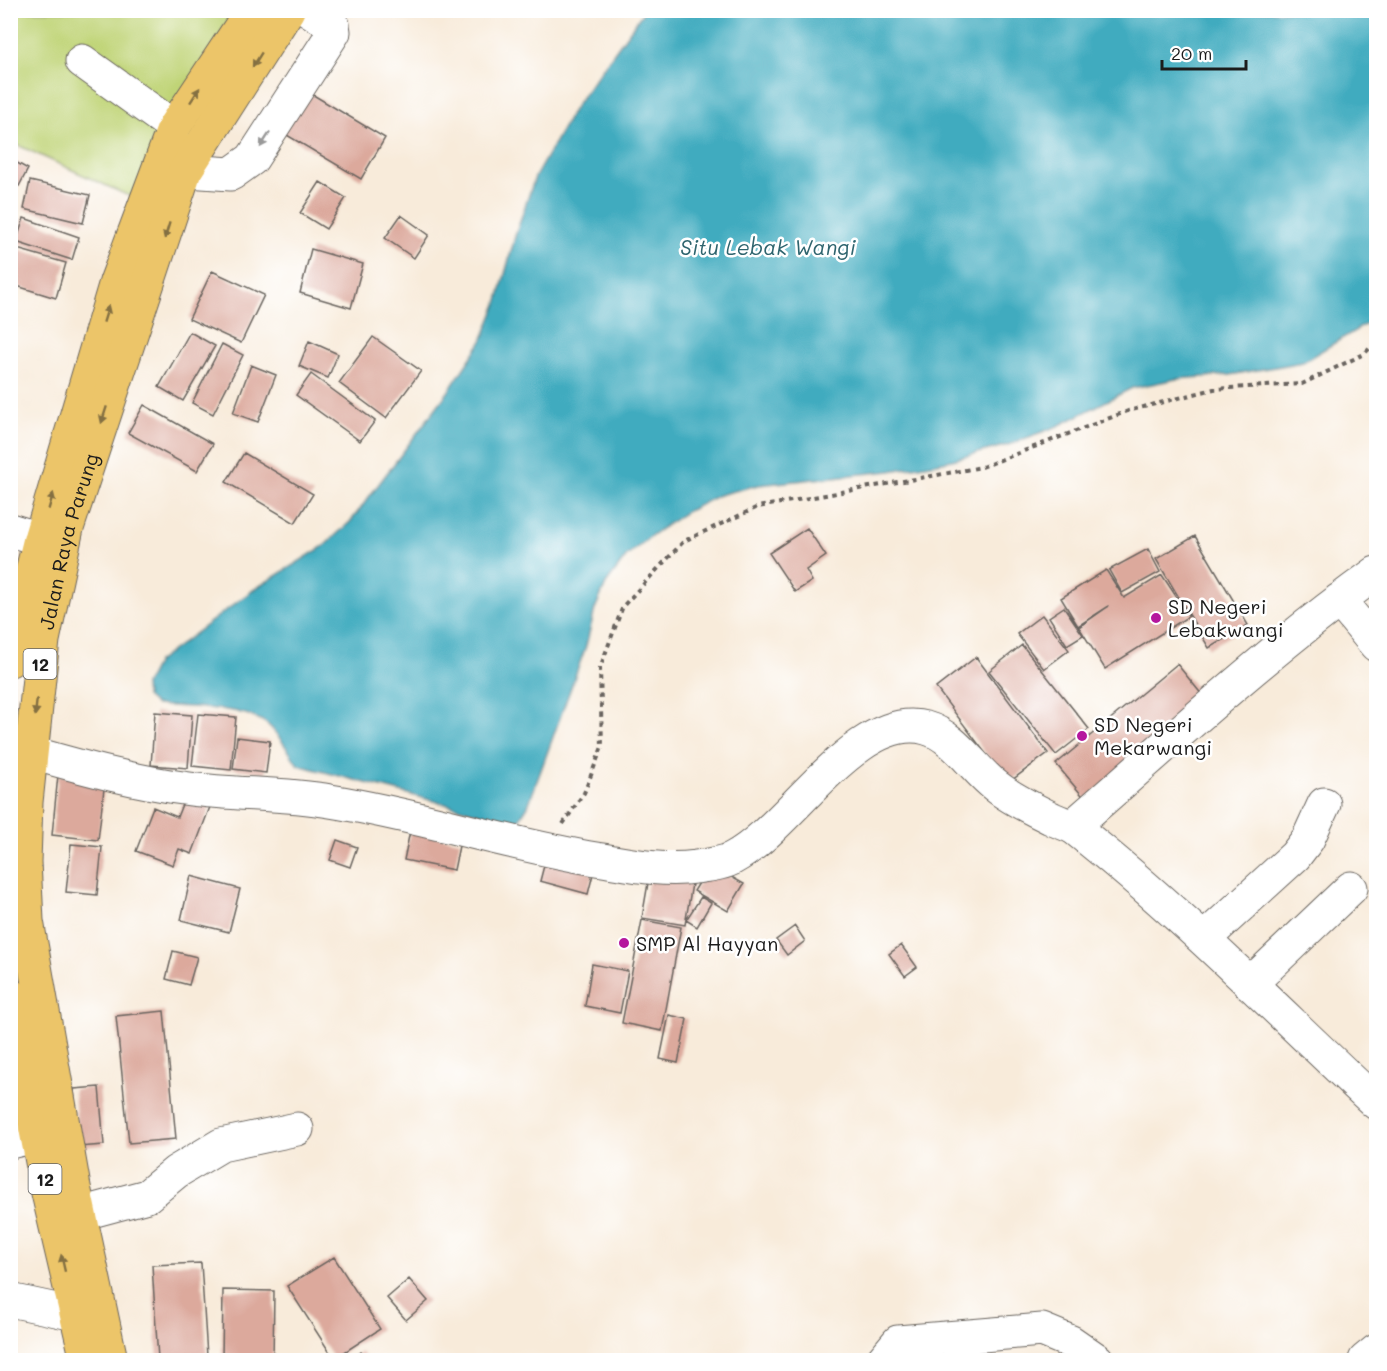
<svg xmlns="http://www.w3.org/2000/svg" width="1387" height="1371" font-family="Mali,sans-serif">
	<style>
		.green { fill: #c0d477; stroke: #6e784a; stroke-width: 1.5 }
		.water { fill: #3fabbf; stroke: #2e646e; stroke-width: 1.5 }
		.building { fill: #dca99c }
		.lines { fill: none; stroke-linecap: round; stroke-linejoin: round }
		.minor-casing { stroke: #69645e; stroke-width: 35 }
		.highway-casing { stroke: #69645e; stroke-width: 35 }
		.path { stroke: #69645e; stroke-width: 4; stroke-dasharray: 4.5 4.5; stroke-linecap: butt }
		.minor { stroke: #fff; stroke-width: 33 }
		.highway { stroke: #ecc569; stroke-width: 33 }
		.oneway { fill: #847042 }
		.oneway2 { fill: #999 }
		.poi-dot { fill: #b5179e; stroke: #fff; stroke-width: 2 }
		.labels { text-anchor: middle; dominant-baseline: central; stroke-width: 5; stroke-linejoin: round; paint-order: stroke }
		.shield { fill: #fff; stroke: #606060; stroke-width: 1.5 }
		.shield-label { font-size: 18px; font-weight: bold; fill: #1c1c1c }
		.street-label { font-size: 20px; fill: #1c1c1c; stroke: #fff }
		.poi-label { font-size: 20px; fill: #1c1c1c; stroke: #fff; text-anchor: start }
		.water-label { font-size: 21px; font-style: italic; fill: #2e646e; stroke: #fff }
	</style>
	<rect width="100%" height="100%" fill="#fff"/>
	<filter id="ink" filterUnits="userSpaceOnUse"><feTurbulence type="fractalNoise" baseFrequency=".0167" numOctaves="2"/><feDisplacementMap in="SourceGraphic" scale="12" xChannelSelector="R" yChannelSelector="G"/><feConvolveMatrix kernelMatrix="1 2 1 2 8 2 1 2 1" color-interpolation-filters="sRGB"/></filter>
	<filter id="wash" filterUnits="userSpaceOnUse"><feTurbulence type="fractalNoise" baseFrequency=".008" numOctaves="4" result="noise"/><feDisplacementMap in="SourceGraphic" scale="24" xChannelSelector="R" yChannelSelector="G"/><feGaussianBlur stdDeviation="1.35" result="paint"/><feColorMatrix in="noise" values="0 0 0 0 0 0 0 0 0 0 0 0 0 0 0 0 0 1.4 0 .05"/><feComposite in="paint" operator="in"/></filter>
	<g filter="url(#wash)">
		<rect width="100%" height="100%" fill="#f8ebda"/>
		<!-- green -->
		<path class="green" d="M11,11h223l-103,186 -120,-55z"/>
		<!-- water -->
		<path class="water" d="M644,11h732v304l-8,8 -65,39 -73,13 -54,4 -44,9 -74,38 -50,19 -60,16 -58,10 -132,14 -39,10 -33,17 -34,23 -26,22 -20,27 -11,25 -9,37 -58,160 -11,17 -219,-58c-10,-14 -18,-30 -31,-41 -24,-19 -82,-16 -112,-19l-9,-8 -1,-12 12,-23 96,-72 71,-44 27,-25 97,-129 34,-51 15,-37 19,-71 19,-56 41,-72z"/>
		<g id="blocks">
			<!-- building -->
			<path class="building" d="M305,90l80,48 -24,41 -81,-48z
				M10,159l18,10 -9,17 -9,-4z
				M30,181l60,14 -7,28 -59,-14z
				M320,182l26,16 -20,31 -26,-16z
				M10,188l7,2 -6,23h-1z
				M401,215l28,20 -15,23 -29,-20z
				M24,218l55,19 -7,23 -56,-18z
				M10,247l56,16 -10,35 -46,-14z
				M311,249l52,15 -12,44 -51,-15z
				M212,271l52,24 -23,48 -52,-24z
				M190,332l25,14 -32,55 -24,-14z
				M373,337l48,34 -35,47 -47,-35z
				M309,341l29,13 -10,24 -29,-12z
				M222,344l21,11 -30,59 -21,-11z
				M251,365l25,10 -18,47 -25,-9z
				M311,374l64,47 -15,20 -64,-46z
				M144,405l69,39 -16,27 -69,-38z
				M244,453l69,41 -18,29 -69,-41z
				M807,528l19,28 -20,14 6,11 -17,11 -26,-39z
				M1195,536l53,89 -39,23 -53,-89z
				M1148,549l12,23 -38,21 -13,-23z
				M1106,570l18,28 38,-23 27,41 -84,53 -26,-42 30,-21 -31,20 -17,-28z
				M1064,607l19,28 -16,10 -18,-28z
				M1042,615l27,35 -25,19 -27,-35z
				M1022,645l67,84 -33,26 -67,-84z
				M976,657l72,96 -40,30 -72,-95z
				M1177,664l30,37 -121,99 -30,-36z
				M155,712l37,3 -4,53 -37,-3z
				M198,714l38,3 -5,53 -39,-4z
				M237,737l33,4 -4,32 -33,-4z
				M58,775l47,5 -7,60 -46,-5z
				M185,797l25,10 -18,47 -13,-5 -6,16 -37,-14 17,-44 24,10z
				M410,831l50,10 -6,29 -50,-10z
				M337,840l20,7 -7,20 -20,-7z
				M71,844l31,3 -5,48 -31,-3z
				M546,858l48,12 -6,24 -48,-13z
				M710,865l34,19 -16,27 -34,-20z
				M191,876l49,13 -11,43 -48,-12z
				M649,877l43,7 -7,41 -43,-7z
				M701,897l10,6 -14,24 -11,-7z
				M642,920l39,7 -19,104 -40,-8z
				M795,926l10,15 -18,14 -11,-15z
				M901,945l16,22 -12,9 -16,-22z
				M173,951l24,6 -8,28 -23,-6z
				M592,964l36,7 -8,42 -35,-7z
				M164,1011l12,128 -47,4 -13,-127z
				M669,1015l18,4 -9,44 -18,-4z
				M99,1087l5,58 -26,2 -4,-58z
				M334,1257l46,72 -46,30 -47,-73z
				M201,1263l6,93 -49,3 -6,-94z
				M409,1279l19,22 -22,19 -19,-22z
				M223,1290l51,1 -1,69h-51z
				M361,1352l7,8h-17z"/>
		</g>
	</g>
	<g filter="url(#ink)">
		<use href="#blocks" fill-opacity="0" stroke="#69645e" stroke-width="1.5"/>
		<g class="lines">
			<!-- minor casing -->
			<g class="minor-casing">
				<path id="minor" d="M82,61l92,66
					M159,169l72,5 21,-15 82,-127 -1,-7 -24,-15
					M10,530l30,9
					M1339,600l37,45
					M32,753c52,15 104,29 158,36 47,6 94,4 140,12 89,14 176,43 266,58 32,5 66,13 100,8 11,-2 27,-3 37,-9 56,-29 125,-149 193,-130 29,8 47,41 71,59 15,12 36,22 54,31 9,5 19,6 27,13 106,84 200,181 298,272
					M1073,826c99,-86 196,-176 303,-253
					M1204,939l91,-83 13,-17 16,-35
					M1250,984l101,-96
					M10,1142l26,-6
					M80,1214l67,-18 29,-24 45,-27 76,-16
					M10,1300l65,14
					M883,1360l15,-18 144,-12 29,12 26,18
					M1365,1360l11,-9"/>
			</g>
			<!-- highway casing -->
			<g class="highway-casing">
				<g id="highway">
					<path d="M10,660l30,-121 76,-257 58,-155 78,-117"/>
					<path d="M10,995l38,198 39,167"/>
					<path id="s1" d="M111,1360l-37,-173 -47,-266 -3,-59 2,-60 17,-162 24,-112 118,-357 103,-161"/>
				</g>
			</g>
			<!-- path -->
			<path class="path" d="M563,824l21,-31 18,-46 -2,-79 23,-62 61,-65 74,-34 224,-40 146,-56 86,-22 88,-5 62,-30 12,-12"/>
			<!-- minor -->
			<use href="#minor" class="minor"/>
			<!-- highway -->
			<use href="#highway" class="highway"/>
		</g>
		<!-- one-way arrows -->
		<defs><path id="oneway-solid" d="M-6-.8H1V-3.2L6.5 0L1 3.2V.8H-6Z" transform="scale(1.5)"/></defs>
		<g class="oneway">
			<use href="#oneway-solid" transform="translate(257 60) rotate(122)"/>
			<use href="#oneway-solid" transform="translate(195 95) rotate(-57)"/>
			<use href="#oneway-solid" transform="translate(167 231) rotate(107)"/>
			<use href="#oneway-solid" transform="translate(106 314) rotate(-73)"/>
			<use href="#oneway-solid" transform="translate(104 415) rotate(108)"/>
			<use href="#oneway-solid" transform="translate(51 501) rotate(-74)"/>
			<use href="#oneway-solid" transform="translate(36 707) rotate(96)"/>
			<use href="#oneway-solid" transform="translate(63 1263) rotate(-103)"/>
		</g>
		<use class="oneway2" href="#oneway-solid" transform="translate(265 140) rotate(123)"/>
	</g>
	<!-- markers -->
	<g class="poi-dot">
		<circle cx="1156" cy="618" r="6"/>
		<circle cx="1082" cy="736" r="6"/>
		<circle cx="624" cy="943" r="6"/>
	</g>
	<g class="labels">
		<!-- shield labels -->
		<g class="shield">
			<rect x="23.5" y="649" width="33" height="30" rx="4.5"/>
			<rect x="28.5" y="1164" width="33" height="30" rx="4.5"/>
		</g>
		<g class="shield-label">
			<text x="40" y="664">12</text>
			<text x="45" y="1179">12</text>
		</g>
		<!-- street labels -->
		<g class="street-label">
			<text stroke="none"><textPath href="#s1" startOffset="831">Jalan Raya Parung</textPath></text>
		</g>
		<!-- poi labels -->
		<g class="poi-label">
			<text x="1168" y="606">SD Negeri<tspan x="1168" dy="23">Lebakwangi</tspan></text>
			<text x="1094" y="724">SD Negeri<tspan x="1094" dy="23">Mekarwangi</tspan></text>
			<text x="636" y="943">SMP Al Hayyan</text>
		</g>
		<!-- water labels -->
		<g class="water-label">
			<text x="768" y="246">Situ Lebak Wangi</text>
		</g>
	</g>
	<!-- margin -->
	<rect width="1387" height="1371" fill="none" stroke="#fff" stroke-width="36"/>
	<!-- scale -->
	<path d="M1162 60v9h84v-9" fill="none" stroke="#1c1c1c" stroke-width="3"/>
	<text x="1171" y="60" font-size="18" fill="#1c1c1c" stroke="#ffffff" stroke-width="4.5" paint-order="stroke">20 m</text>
</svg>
